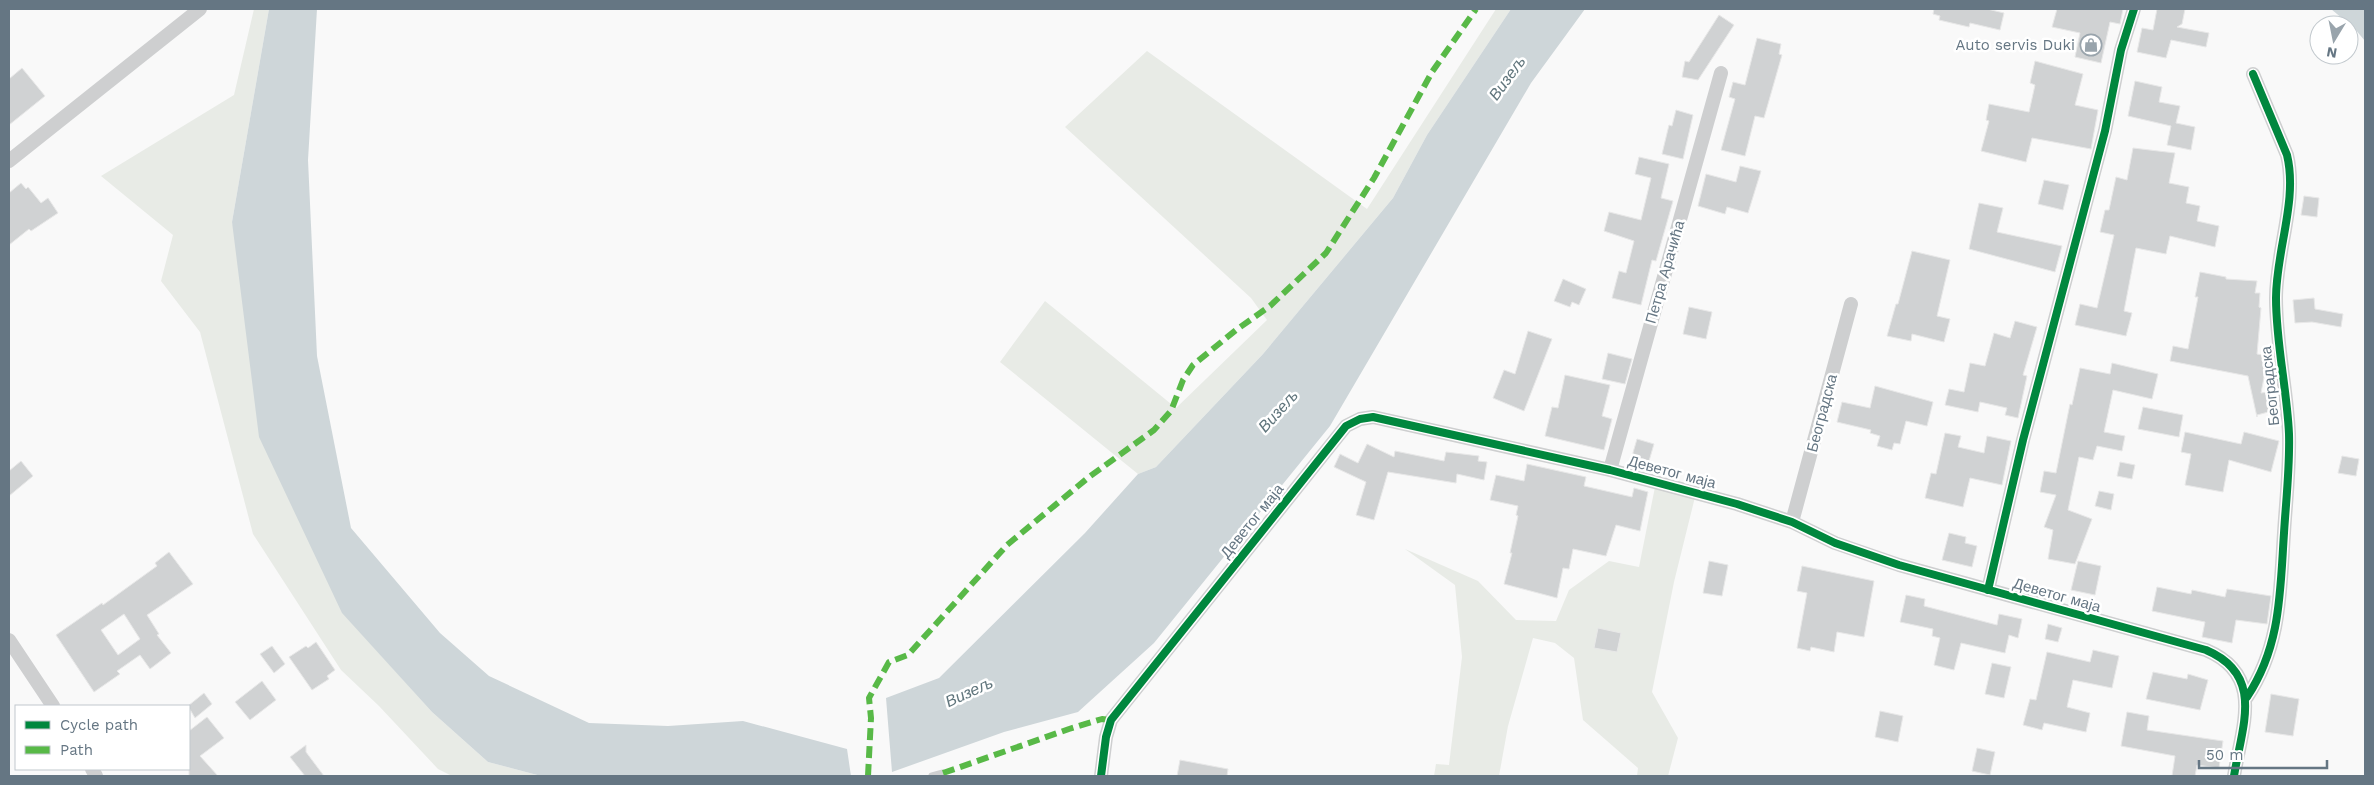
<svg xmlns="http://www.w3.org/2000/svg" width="2374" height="785" font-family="'Work Sans',sans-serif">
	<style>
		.green { fill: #e8ebe6 }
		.water { fill: #ced6d9 }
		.building { fill: #d0d2d3; stroke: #e8e8e8; fill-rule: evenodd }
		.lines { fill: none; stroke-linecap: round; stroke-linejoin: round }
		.service { stroke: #cecfd0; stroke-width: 7 }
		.minor { stroke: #cecfd0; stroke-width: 14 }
		.quiet { stroke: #58b947; stroke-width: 6; stroke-dasharray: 12 6; stroke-linecap: butt }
		.cycleway-casing { stroke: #fff; stroke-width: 11 }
		.cycleway { stroke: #00873e; stroke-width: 8 }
		.labels { text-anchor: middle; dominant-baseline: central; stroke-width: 5; stroke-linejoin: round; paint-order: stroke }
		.poi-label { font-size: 15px; fill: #657683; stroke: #fff; text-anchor: end }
		.street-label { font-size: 15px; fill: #657683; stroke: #fff }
		.water-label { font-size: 16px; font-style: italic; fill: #60757c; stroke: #fff }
	</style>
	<rect width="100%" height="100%" fill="#f9f9f9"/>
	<!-- green -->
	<path class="green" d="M254,9h15l-37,213 111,391 89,99 56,50 53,14h-89l-14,-7 -59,-63 -38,-36 -88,-136 -53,-202 -39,-51 12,-46 -72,-59 133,-81z
		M1496,9h15l-84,126 -34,63 -130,156 -107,113 -18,7 -138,-112 45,-61 131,107 91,-88 -16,-22 -186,-171 82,-76 220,158z
		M1656,482l40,11 -22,89 -22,110 26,46 -10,38h-31l1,-8 -55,-48 -9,-62 -19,-15 -22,-5 -25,88 -9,50h-65l2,-12 13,1 13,-108 -7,-72 -50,-36 73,32 38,39 40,1 13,-31 40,-29 30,6z"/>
	<!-- water -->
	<path class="water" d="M269,9h48l-9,151 9,196 34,172 89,105 49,43 100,47 79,3 75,-5 104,28 4,27h-310l-53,-14 -56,-50 -90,-99 -83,-176 -27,-215z
		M1511,9h74l-54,74 -201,343 -176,217 -76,69 -74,20 -112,40 -6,-74 53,-20 146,-145 53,-59 18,-7 107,-113 130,-156 34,-63z
		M2331,9h34v32l-10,-12z"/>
	<!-- building -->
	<path class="building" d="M1934,9h53l17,4 -4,17 -30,-7 -1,4 -30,-7 1,-4 -7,-2z
		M2057,9h66l-3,15 -10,-2 -9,41 -26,-6 5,-24 -28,-6z
		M2157,9h28l-3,15 -5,3 32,6 -3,14 -35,-7 -5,18 -29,-6 5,-24 11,2z
		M1719,15l15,10 -36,55 -16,-3 3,-16 4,1z
		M1757,38l24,6 -2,10 3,1 -18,63 -9,-2 -10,40 -24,-6 14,-51 -6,-2 4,-15 12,3z
		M2035,61l48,13 -8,31 23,5 -7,39 -59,-11 -6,24 -45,-11 8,-30 -3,-1 3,-16 40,8 6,-27 -5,-2z
		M22,68l23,28 -36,29v-46z
		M2135,81l27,6 -3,15 21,4 -4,17 19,4 -4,23 -24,-5 4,-19 -43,-10z
		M1676,110l17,5 -10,44 -21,-5 7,-29 3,1z
		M2133,148l42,5 -6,30 20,4 -3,16 14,3 -3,15 22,5 -4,21 -45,-11 -4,18 -30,-6 -12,63 8,2 -6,23 -51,-11 5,-21 17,4 17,-73 -14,-3 5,-22h4l7,-33 11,3z
		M1639,157l30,7 -8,34 12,3 -17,60 -4,-1 -11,45 -29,-7 7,-27 7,2 8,-32 -30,-10 5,-19 32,8 10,-42 -16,-4z
		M1740,166l21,5 -13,42 -21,-6 -2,7 -27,-8 8,-32 30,8z
		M2044,180l25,5 -6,25 -25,-6z
		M21,183l5,6 2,-2 13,16 7,-5 10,15 -27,18 -2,-2 -20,16v-52z
		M2304,196l15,2 -2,19 -16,-2z
		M1979,203l24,5 -6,24 65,14 -7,26 -86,-23z
		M1912,251l38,9 -13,56 13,3 -6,23 -32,-8 -1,7 -24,-5 9,-32h2z
		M2200,272l26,5v2l31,2 -2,12h5l-1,14 2,1 -4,46 11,2 -7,37 7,-1 4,19 -15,4v2l-9,-41 -78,-15 3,-15 15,3 10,-52h-3z
		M1563,279l23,10 -7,16 -7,-3 -2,5 -16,-6z
		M2314,298l1,11 28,5 -2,13 -29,-5 -17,1 -2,-23z
		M1689,307l23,5 -6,27 -23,-5z
		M2015,321l22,6 -14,48 4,1 -9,42 -13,-3 2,-7 -27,-6 -2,10 -33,-7 4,-16 15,3 6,-29 15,3 9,-33 16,5z
		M1528,331l24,8 -28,72 -31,-13 11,-28 11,4z
		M1608,353l24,6 -7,25 -23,-5z
		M2112,363l46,11 -6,25 -39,-9 -9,42 21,4 -3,15 -25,-5 -4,14 -14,-3 -11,53 24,9 -17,45 -27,-5 5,-29 -9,-3 12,-32 -16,-3 4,-21 12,2 14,-69 2,1 8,-37 30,6z
		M1565,375l45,10 -8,31 10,3 -8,31 -59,-14 7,-29 6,1z
		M1875,386l58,16 -6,24 -21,-5 -6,23 -6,-1 -2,7 -15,-4 3,-10 -10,-3 1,-3 -34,-8 5,-20 28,6z
		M2143,407l40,8 -4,22 -41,-8z
		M2185,432l56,12 3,-12 35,9 -8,31 -42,-12 -6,32 -38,-7 6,-31 -10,-2z
		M1945,433l16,3 -3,11 26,6 3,-17 24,5 -9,44 -32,-7 -7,29 -38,-9 6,-25 5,1z
		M1637,439l17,5 -5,17 -17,-5z
		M1367,444l27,13 1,-6 49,10 2,-9 33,4 -1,5 9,1 -3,18 -27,-6 -1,9 -68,-11 -14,48 -18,-5 10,-33 -32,-15 6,-13 18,9z
		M2342,456l17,3 -3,17 -18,-3z
		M21,461l12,15 -24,20v-25z
		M2120,462l15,3 -3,14 -15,-3z
		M1527,464l59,13 -2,9 48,11 2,-9 14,4 -8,39 -24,-6 -10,31 -33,-7 -4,20 -6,-1 -6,30 -53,-14 8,-31h-2l8,-37 -2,-1 2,-9 -28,-6 6,-25 28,6z
		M2099,491l15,3 -3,16 -16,-4z
		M1949,533l17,4 -1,6 12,3 -5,21 -30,-7z
		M169,552l24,32 -46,31 12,19 -2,1 14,18 -21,16 -10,-14 -23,16 3,3 -26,18 -38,-57 46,-32 1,2 54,-39 -2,-3zM124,614l16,25 -22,16 -17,-25z
		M1709,561l19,4 -6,31 -19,-3z
		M2078,561l23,5 -6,29 -24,-5z
		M1802,566l72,15 -10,56 -27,-5 -3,20 -23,-5 -1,4 -13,-3 10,-55 -10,-2z
		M2157,587l34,7 1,-4 33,7 2,-8 44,7 -4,28 -31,-4 -4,23 -30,-6 3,-15 -53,-11z
		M1906,595l19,4 -1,7 73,19 2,-11 23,5 -4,19 -9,-3 -4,18 -44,-10 -7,27 -20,-5 6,-27 -8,-2 1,-7 -33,-7z
		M2048,624l14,4 -4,14 -13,-3z
		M1598,628l23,5 -4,19 -23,-4z
		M316,642l19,28 -8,6 2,3 -17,11 -23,-33 17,-11 2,2z
		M272,646l13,18 -11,9 -14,-19z
		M2093,650l26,6 -7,32 -39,-8 -6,27 23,6 -4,19 -42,-9 -2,7 -19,-5 7,-26 6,1 11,-48 43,10z
		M1992,663l19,4 -7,31 -19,-4z
		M2153,672l34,7 1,-5 20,6 -8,30 -54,-11z
		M262,681l14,19 -26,20 -15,-18z
		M204,693l8,11 -17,14 -7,-12z
		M2271,694l28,5 -6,37 -28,-4z
		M1880,711l23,5 -5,26 -23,-5z
		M2127,712l22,4 -2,14 76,11 -4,27 -22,-3 -2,11h-23l3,-20 -54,-10z
		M207,717l17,21 -24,18 18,20h-29v-45z
		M306,745v7l18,24h-19l-15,-19z
		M1977,748l18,4 -5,23 -18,-4z
		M1180,760l48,9 -1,7h-50z"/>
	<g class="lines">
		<!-- service -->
		<path class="service" d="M932,776l11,-3"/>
		<!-- minor -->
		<path class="minor" d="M9,161l191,-152
			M1610,470l111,-397
			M1792,522l59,-218
			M1988,590l35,-150 82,-309 16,-81 13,-41
			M9,640l44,66
			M2247,697c34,-51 33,-105 37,-164 2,-33 6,-66 5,-99 -2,-45 -13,-90 -13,-136 0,-47 22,-98 11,-143l-34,-81
			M92,769l4,7
			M1101,776l5,-39 5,-17 235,-294 14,-7 13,-2 237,53 127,34 55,18 43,21 64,22 307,85c59,25 36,76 28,126"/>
		<!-- quiet -->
		<path class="quiet" d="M943,773l126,-44 33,-10 9,1
			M868,776l3,-58 -2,-20 20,-36 19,-7 99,-110 82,-68 65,-47 17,-19 12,-31 10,-15 43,-35 34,-24 56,-53 48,-75 58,-106 44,-63"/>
		<!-- cycleway casing -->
		<g class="cycleway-casing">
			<path id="cycleway" d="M1988,590l35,-150 82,-309 16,-81 13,-41
				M2247,697c34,-51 33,-105 37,-164 2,-33 6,-66 5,-99 -2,-45 -13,-90 -13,-136 0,-47 22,-98 11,-143l-34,-81
				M1101,776l5,-39 5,-17 235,-294 14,-7 13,-2 237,53 127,34 55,18 43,21 64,22 307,85c59,25 36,76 28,126"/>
		</g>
		<!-- cycleway -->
		<use href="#cycleway" class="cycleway"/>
	</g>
	<!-- icons -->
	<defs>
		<g id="shop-ring" transform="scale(1.125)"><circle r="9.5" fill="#fff" stroke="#99a4ac" stroke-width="1.5"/><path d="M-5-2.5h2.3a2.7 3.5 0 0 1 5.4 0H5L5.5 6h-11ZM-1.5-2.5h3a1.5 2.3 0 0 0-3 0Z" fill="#99a4ac"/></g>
	</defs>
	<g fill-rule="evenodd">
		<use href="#shop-ring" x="2091" y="45"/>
	</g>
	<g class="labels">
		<!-- poi labels -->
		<g class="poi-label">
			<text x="2075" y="45">Auto servis Duki</text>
		</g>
		<!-- street labels -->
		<g class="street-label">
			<text transform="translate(1665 272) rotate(-74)">Петра Арачића</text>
			<text transform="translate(2270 386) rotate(-96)">Београдска</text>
			<text transform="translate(1822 413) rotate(-75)">Београдска</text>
			<text transform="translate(1672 472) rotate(15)">Деветог маја</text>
			<text transform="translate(1252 521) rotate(-51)">Деветог маја</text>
			<text transform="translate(2057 595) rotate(16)">Деветог маја</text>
		</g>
		<!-- water labels -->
		<g class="water-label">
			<text transform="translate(1507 78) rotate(-54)">Визељ</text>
			<text transform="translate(1278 411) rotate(-48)">Визељ</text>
			<text transform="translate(969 692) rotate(-25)">Визељ</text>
		</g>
	</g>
	<!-- border -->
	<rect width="2374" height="785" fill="none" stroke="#657683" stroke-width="20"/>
	<!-- legend -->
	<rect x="15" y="705" width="175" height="65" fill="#ffffff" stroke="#c1c8cd"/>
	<rect x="25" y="721" width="25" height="8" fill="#00873e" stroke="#c1c8cd"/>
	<text x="60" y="730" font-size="15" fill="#657683">Cycle path</text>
	<rect x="25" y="746" width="25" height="8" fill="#58b947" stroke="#c1c8cd"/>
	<text x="60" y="755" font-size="15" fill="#657683">Path</text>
	<!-- north arrow -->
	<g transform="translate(2334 40) rotate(190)"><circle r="24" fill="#ffffff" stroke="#c1c8cd"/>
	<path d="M0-4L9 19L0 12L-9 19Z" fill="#99a4ac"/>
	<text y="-8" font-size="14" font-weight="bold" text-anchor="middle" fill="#657683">N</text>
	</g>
	<!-- scale -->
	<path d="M2199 760v8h128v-8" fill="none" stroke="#657683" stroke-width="2.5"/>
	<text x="2206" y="760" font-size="15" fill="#657683" stroke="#ffffff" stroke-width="4" paint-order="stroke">50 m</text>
</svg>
